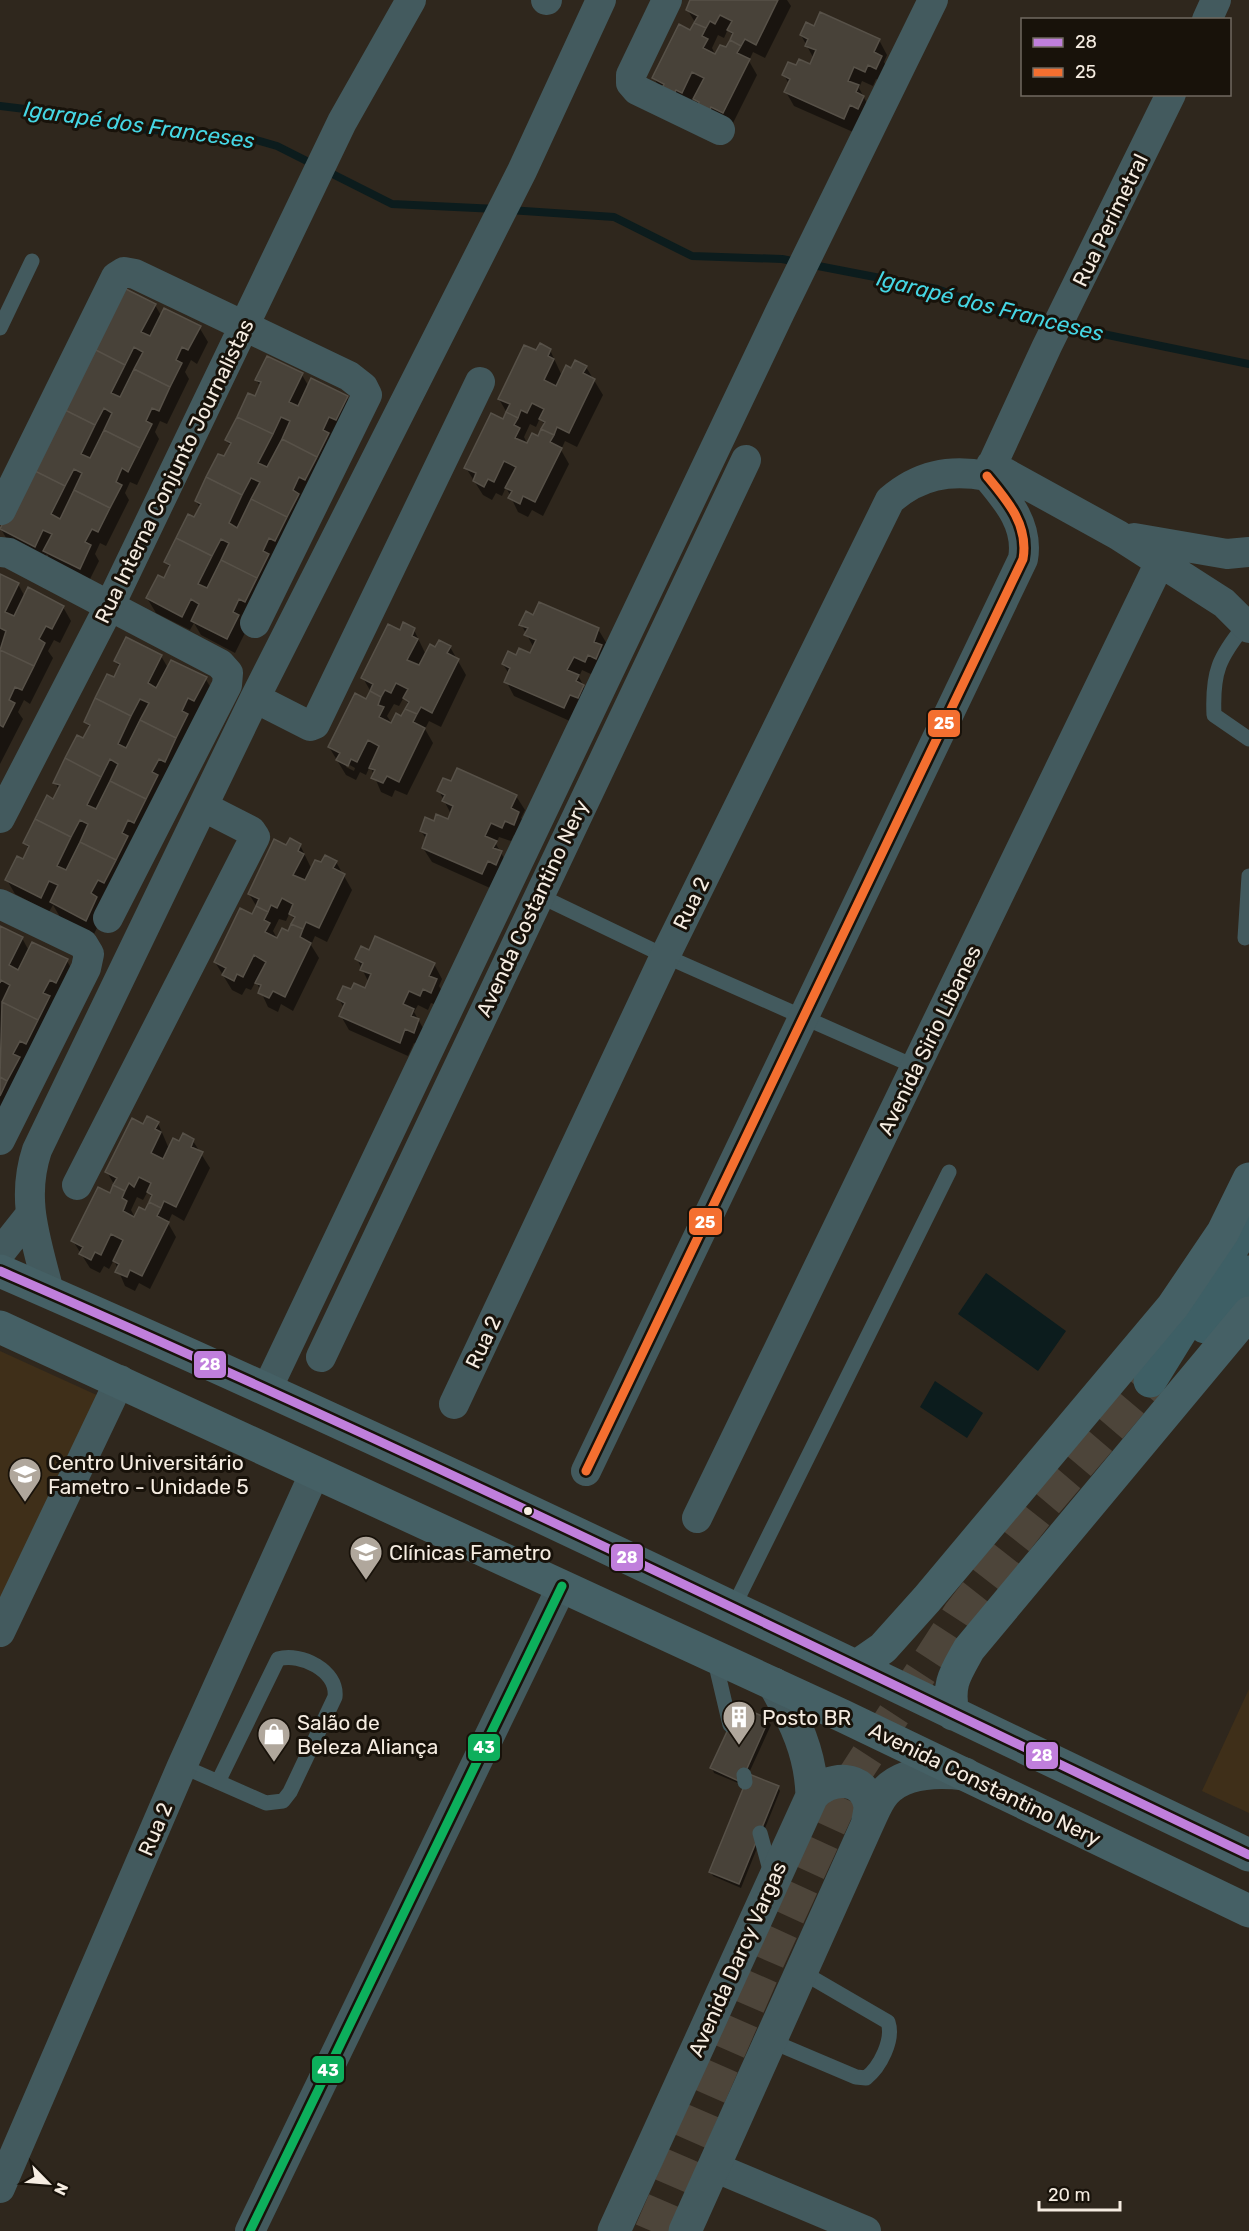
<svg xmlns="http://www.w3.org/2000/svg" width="1249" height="2231" font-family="Rubik,sans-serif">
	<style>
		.built { fill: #3f2f19 }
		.water { fill: #0c1c1d }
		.shadow { fill: #0007; fill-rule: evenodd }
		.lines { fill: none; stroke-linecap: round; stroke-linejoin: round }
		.stream { stroke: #0c1c1d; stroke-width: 8 }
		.building { fill: #484239; stroke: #575148; stroke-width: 1.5 }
		.primary-tunnel { stroke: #4d453a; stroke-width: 33; stroke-dasharray: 33 16; stroke-linecap: butt }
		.service { stroke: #435a5e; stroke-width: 15 }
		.minor { stroke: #435a5e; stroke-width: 30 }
		.tertiary { stroke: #435a5e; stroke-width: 33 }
		.primary { stroke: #3e5f65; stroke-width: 33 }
		.trunk { stroke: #456065; stroke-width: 33 }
		.bus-1-casing { stroke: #18120a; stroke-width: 14 }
		.bus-2-casing { stroke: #18120a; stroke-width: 14 }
		.bus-3-casing { stroke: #18120a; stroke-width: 14 }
		.bus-1 { stroke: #c07fdc; stroke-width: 9 }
		.bus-2 { stroke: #f46f30; stroke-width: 9 }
		.bus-3 { stroke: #0daf5c; stroke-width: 9 }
		.bus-dot { fill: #f5ece1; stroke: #18120a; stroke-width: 2 }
		.labels { text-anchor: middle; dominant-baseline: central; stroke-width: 6; stroke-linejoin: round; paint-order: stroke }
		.street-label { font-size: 21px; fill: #f5ece1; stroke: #18120a }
		.poi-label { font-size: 21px; fill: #f5ece1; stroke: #18120a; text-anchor: start }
		.water-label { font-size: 22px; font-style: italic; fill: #45d6e4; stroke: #18120a }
		.line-badge { stroke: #18120a; stroke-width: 2 }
		.badge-label { font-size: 16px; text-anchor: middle; font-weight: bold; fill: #fff }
	</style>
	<rect width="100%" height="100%" fill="#2f271d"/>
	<!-- built -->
	<path class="built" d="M0,1351l101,46 -101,212z
		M1249,1689v124l-47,-22z"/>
	<!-- water -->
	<path class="water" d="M986,1273l80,58 -28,40 -80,-57z
		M935,1381l48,32 -16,25 -47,-31z"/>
	<!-- shadow -->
	<path class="shadow" d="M692,0h95l4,6 -26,52 -12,-6 -4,9 8,14 -26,52 -32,-21 -5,-9 -4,10 -20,-1 -16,-28 42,-54 -9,-15zM728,29l5,8 -6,12 -11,7 -4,-8 6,-13 6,3z
		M814,28l65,12 8,15 -3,7 5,10 -5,11 -8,-4 -3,7 -11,-5 -3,7 12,23 -18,21 -59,-26 -8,-14 3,-8 -5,-9 13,-8 14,-1 3,-7 -13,-24z
		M155,305l7,12 37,10 9,15 -11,22 -6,-4 -6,12 4,7 -22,45 -7,-3 -5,11 4,7 -22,46 -7,-3 -5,11 4,7 -23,46 -6,-3 -5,11 4,7 -11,22 -35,-17 -6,-12 -4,6 -34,-17 -8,-14z
		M550,350l12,26 10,-6 14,-3 17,28 -26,52 -12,-6 -4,9 8,14 -26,52 -11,-6 -4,7 -10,-5 -12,-25 -4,9 -6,-3 -4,7 -9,-5 -17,-27 37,-47 4,-8 -8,-14 38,-47zM540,418l5,8 -6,13 -11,6 -4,-8 6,-13 6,3z
		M302,375l7,12 38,10 8,14 -120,242 -34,-18 -7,-12 -4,7 -34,-17 -9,-15 18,-18 5,-11 -4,-7 34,-54 -4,-7 35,-54 -5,-7 29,-42 6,-11 -5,-7z
		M0,576l18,8 7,13 38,10 8,14 -11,22 -6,-3 -6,11 5,7 -23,46 -6,-4 -6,12 5,7 -23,45z
		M534,617l64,12 9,15 -14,31 -11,-5 -3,7 7,14 -14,31 -58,-26 -8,-15 3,-7 -6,-10 13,-7 15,-2 3,-7 -13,-24z
		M414,630l12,25 10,-6 14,-2 16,28 -25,52 -12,-6 -4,8 8,14 -26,52 -12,-5 -3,7 -11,-5 -11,-26 -4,9 -6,-3 -4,8 -10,-5 -17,-28 38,-46 4,-9 -8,-14 38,-46zM404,697l5,8 -7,13 -10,6 -5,-8 7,-12 5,2zM346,763l9,5 -1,3 -8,-4z
		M161,656l7,12 37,10 9,15 -120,241 -34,-17 -7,-12 -4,7 -34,-18 -8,-14 16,-19 6,-11 -4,-7 34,-53 -4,-8 35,-53 -4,-7 34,-54 -5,-7z
		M439,791l77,5 9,14 -4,8 6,9 -5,12 -8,-4 -3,6 -12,-4 -3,7 13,23 -19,21 -58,-26 -9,-14 4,-8 -6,-9 13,-8 14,-2 3,-7z
		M300,845l12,25 24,-8 16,28 -25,52 -12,-6 -4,9 8,13 -26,53 -12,-7 -3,8 -10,-5 -12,-26 -5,9 -5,-2 -4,7 -10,-5 -17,-28 42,-55 -8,-13 37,-47zM290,912l4,8 -6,13 -10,7 -5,-9 6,-12 7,2z
		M0,927l22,11 7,13 38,10 8,14 -75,141z
		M369,952l65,12 8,15 -3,7 5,9 -4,11 -9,-3 -3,7 -10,-5 -4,7 13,23 -5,11 -8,-3 -6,13 -59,-26 -8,-14 3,-8 -5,-9 13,-8 14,-1 3,-7 -12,-24z
		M158,1123l11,26 11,-6 13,-2 17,27 -26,53 -12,-7 -4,9 8,14 -26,52 -11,-6 -4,8 -10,-5 -11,-26 -5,9 -5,-3 -4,7 -10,-5 -17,-27 42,-55 -8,-14 37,-46zM148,1191l4,8 -6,13 -11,6 -4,-8 6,-13 6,3z
		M740,1708l28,13 3,4 -23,50 30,12 2,4 -39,97 -28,-12 -2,-4 34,-86 -31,-13 -2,-5z"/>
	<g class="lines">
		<!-- stream -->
		<path class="stream" d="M0,106l50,6 84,17 105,6 38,11 115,58 105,5
			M509,210l105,7 78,39 90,3 155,30 69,25 46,9
			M1064,326l185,38"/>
	</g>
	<!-- building -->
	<path class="building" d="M690,0h88l-22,45 -11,-6 -4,7 -11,-6 3,-7 -6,-3 5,-9 -12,-6 -5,9 -5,-3 -4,7 -12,-5 4,-7 -12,-6z
		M820,12l60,27 -6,13 8,4 -6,13 -8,-4 -3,7 -11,-5 -6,14 11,4 -3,7 8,4 -6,13 -8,-4 -6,14 -60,-27 6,-13 -8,-4 6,-13 8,3 3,-6 11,5 6,-14 -11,-4 3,-7 -8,-4 6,-13 8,4z
		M694,23l12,5 -4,8 6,3 -5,9 12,6 5,-9 6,2 4,-7 11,6 -4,7 13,6 -27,54 -12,-6 -3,8 -12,-6 3,-7 -6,-3 11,-21 -12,-6 -10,21 -6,-3 -4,7 -12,-5 4,-8 -12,-6 27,-54 11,6z
		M120,286l36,18 -15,28 9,4 14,-28 37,18 -13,24 -6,-3 -6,13 6,3 -12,24 -36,-18 9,-17 -9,-5 -9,18 -35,-18z
		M540,343l11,6 -3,7 6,3 -10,21 12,6 10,-21 5,3 4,-8 12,6 -4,7 12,6 -26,54 -12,-6 -3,8 -13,-6 4,-7 -6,-3 5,-10 -12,-6 -5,10 -6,-3 -3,8 -12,-6 4,-8 -12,-5 26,-54 12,5z
		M90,347l35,18 -14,28 9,4 14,-28 36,18 -11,24 -7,-3 -6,13 6,3 -12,24 -36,-18 8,-17 -8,-5 -9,17 -36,-18z
		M267,356l36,17 -14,29 9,4 13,-28 37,18 -12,24 -7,-3 -6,13 6,3 -12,24 -35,-18 8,-18 -9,-4 -8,17 -36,-17 11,-24 7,3 6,-14 -6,-2z
		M59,407l36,18 -14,29 9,4 14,-28 36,18 -12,24 -6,-4 -6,14 6,3 -12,23 -36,-18 8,-17 -8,-4 -9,17 -36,-18z
		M506,412l12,6 -4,7 6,3 -5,10 12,5 5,-10 6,3 3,-7 13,6 -4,7 12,6 -27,54 -12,-6 -3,8 -12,-6 4,-7 -7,-3 11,-21 -12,-6 -10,21 -6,-3 -4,8 -11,-6 3,-8 -12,-5 27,-55 12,6z
		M237,417l36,17 -15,29 9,4 15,-28 35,18 -12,23 -6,-3 -6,13 6,4 -12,23 -36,-18 9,-17 -9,-4 -9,17 -36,-18 12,-23 6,2 7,-13 -6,-3z
		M29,468l36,18 -14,28 9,5 14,-29 36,18 -12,24 -6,-3 -7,13 6,3 -11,24 -37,-18 9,-17 -9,-4 -8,17 -35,-18z
		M206,477l36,18 -13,28 8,5 14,-29 36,18 -12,24 -6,-3 -6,13 6,3 -12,24 -36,-18 8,-17 -8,-4 -9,17 -36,-18 12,-24 6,3 7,-13 -6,-3z
		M176,538l36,18 -14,28 9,4 14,-28 36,18 -12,24 -6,-3 -6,13 6,3 -12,24 -36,-18 8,-17 -8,-5 -9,18 -36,-19 12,-23 6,3 6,-13 -6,-3z
		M0,574l19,9 -14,29 9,4 14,-29 36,19 -12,23 -6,-3 -7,13 6,4 -11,23 -34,-16 6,-19 -6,-3z
		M539,602l60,26 -5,14 8,3 -6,14 -8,-4 -3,7 -11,-5 -7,13 12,5 -3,6 8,4 -6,13 -8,-3 -6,13 -60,-26 6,-14 -8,-4 6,-13 8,4 3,-7 11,5 6,-13 -12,-5 4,-7 -9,-3 7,-14 7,4z
		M403,622l12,6 -3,8 6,3 -11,21 12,5 11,-21 5,3 4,-7 12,6 -4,7 12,6 -27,54 -11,-6 -4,7 -12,-5 4,-7 -6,-4 5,-9 -12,-6 -5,10 -6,-3 -4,7 -11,-6 3,-7 -12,-6 27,-54 12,6z
		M126,637l36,18 -14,28 8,5 15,-28 36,17 -13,24 -6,-3 -6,13 6,3 -12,24 -36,-18 9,-17 -9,-4 -9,17 -36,-18 12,-24 7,3 6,-13 -6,-3z
		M0,650l34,16 -12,24 -7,-3 -6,13 6,3 -12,24 -3,-2z
		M370,691l11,6 -3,8 6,2 -5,10 12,6 5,-10 5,3 4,-7 12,5 -4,8 12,6 -26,54 -12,-6 -4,7 -12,-5 4,-8 -6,-2 10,-22 -11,-6 -11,22 -6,-3 -3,7 -12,-6 4,-7 -12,-6 27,-54 11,6z
		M95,698l36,18 -13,28 8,4 14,-28 36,18 -11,24 -6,-3 -7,13 6,3 -12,24 -36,-18 8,-17 -8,-5 -9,18 -36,-19 12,-23 6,3 7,-13 -6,-3z
		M65,758l36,19 -14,28 9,4 14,-28 36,18 -12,24 -6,-3 -6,13 6,3 -12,24 -36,-18 8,-18 -8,-4 -9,17 -36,-18 12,-24 6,4 7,-14 -7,-2z
		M457,768l60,27 -6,13 8,4 -5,13 -9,-4 -3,7 -11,-5 -6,13 12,5 -4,7 9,3 -6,14 -8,-4 -6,13 -60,-26 5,-14 -7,-3 5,-14 9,4 2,-7 12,5 5,-13 -11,-5 3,-6 -8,-4 6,-13 8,3z
		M35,819l36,18 -14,29 9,4 14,-28 36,18 -12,23 -6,-3 -7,13 6,4 -11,24 -36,-19 8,-17 -9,-4 -8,17 -36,-18 12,-24 6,3 6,-13 -6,-3z
		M290,838l11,6 -3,7 6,3 -11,21 12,5 10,-20 6,2 4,-7 12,6 -4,7 12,6 -26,54 -13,-6 -3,7 -12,-5 4,-7 -6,-3 4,-10 -11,-6 -5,10 -6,-3 -3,7 -12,-6 3,-7 -11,-5 26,-55 12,6z
		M256,906l12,6 -4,8 6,3 -5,9 12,6 5,-10 6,3 3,-7 12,5 -3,8 11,6 -26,54 -12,-6 -4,7 -11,-5 3,-8 -6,-2 11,-21 -12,-7 -11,22 -6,-3 -3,7 -12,-6 4,-7 -12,-6 26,-54 12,6z
		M0,926l23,11 -14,28 9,5 14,-28 36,17 -12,24 -6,-3 -7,13 7,3 -12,24 -36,-18 8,-17 -9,-5 -1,3z
		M375,936l60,27 -6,13 8,3 -6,14 -8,-4 -3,7 -11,-5 -6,13 11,5 -3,7 8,3 -5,14 -9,-4 -5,14 -61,-27 6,-13 -8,-4 6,-13 8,3 3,-6 11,5 6,-14 -11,-4 3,-7 -8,-4 6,-13 8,4z
		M2,1002l36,18 -12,24 -6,-3 -7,13 7,3 -13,24 -7,-4z
		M0,1077l7,4 -7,15z
		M147,1116l12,6 -4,7 6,3 -10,21 12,6 10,-21 6,3 4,-8 11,6 -3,8 12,5 -27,55 -12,-6 -3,7 -12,-6 3,-7 -5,-3 4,-9 -12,-6 -5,10 -5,-4 -4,8 -12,-6 4,-7 -12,-6 27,-54 11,6z
		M113,1185l12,6 -3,7 5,3 -4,10 11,6 5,-10 6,3 4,-8 12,6 -4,8 12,6 -27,54 -12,-6 -3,7 -12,-5 4,-8 -6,-3 10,-21 -12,-6 -10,21 -6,-3 -4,8 -12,-6 4,-7 -12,-6 27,-54 12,6z
		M739,1706l30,13 -28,63 -31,-14z
		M749,1774l30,12 -40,98 -30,-12z"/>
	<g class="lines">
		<!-- primary-tunnel -->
		<path class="primary-tunnel" d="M651,2231l117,-270 82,-179 109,-168 82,-105 109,-128"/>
		<!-- service -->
		<path class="service" d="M0,328l32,-67
			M1246,624c-27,33 -34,48 -32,91l35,24
			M538,895l127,61 251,111
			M1245,938l4,-62
			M733,1608l216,-436
			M714,1657l16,68
			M182,1766l84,37 17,-2 7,-9 45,-95c3,-26 -34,-45 -57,-38l-60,123
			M744,1775l1,7
			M760,1833l12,44
			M771,2041l85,36 10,1c14,-11 28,-38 22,-56l-86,-50"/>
		<!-- minor -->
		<path class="minor" d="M546,0h1
			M667,0l-36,75v8l6,7 83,40
			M1207,20l9,-20
			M991,465l127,70 106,68 25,25
			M987,476l60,-130 124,-252
			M1,510l115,-233 8,-5 11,2 214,102 14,11 4,8 -112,228
			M1134,538l93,16 22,-2
			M0,552l9,1 211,111 8,9 -1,12 -119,233
			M255,698l55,28 5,-2 165,-342
			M0,818l110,-213 232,-483 69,-122
			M0,904l83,40 6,10 -3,14 -86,172
			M77,1185l178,-348 -4,-6 -47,-24
			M0,1253l30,-38
			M49,1292c-12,-50 -29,-91 -12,-142l218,-452 267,-527 79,-171
			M321,1357l425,-897
			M267,1389l513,-1077 153,-312
			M454,1404l211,-448 225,-456c29,-25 59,-31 97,-24
			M586,1471l437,-912c6,-34 -16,-59 -36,-83
			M697,1518l463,-956
			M0,1632l120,-252
			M714,2167l152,64
			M0,2188l182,-422 133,-294
			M250,2231l312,-645"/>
		<!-- tertiary -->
		<path class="tertiary" d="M812,1796c17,-20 53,-22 58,10 0,6 -2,14 -3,19
			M614,2231l198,-435c-1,-43 -17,-75 -38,-112
			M685,2231l182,-406c5,-10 10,-25 18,-33 19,-21 54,-21 80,-18"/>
		<!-- primary -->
		<path class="primary" d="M1205,1327l44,-55
			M1150,1381l99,-160"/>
		<!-- trunk -->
		<path class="trunk" d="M0,1271c422,183 834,386 1249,584
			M0,1327l843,389 406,195
			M857,1666l26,-18 44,-49 246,-293 50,-74 26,-53
			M953,1714c-6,-30 2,-40 16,-65l280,-336"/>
		<!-- bus-1 casing -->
		<g class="bus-1-casing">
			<path id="bus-1" d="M0,1271c422,183 834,386 1249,584"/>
		</g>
		<!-- bus-2 casing -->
		<g class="bus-2-casing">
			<path id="bus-2" d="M586,1471l437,-912c6,-34 -16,-59 -36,-83"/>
		</g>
		<!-- bus-3 casing -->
		<g class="bus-3-casing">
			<path id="bus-3" d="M250,2231l312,-645"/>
		</g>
		<!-- bus-1 -->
		<use href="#bus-1" class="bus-1"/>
		<!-- bus-2 -->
		<use href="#bus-2" class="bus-2"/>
		<!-- bus-3 -->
		<use href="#bus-3" class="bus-3"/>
	</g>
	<!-- icons -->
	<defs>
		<g id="university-pin" transform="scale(1.725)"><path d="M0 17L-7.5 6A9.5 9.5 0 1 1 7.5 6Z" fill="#b0a79c" stroke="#18120a"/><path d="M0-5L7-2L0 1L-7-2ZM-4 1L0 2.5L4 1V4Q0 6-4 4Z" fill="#fff"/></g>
		<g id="building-pin" transform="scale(1.725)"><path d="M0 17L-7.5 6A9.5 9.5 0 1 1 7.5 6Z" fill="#b0a79c" stroke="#18120a"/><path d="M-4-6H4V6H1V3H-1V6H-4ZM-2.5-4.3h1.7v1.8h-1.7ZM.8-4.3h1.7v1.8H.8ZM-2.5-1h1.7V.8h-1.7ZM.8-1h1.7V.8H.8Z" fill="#fff"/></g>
		<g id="shop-pin" transform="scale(1.725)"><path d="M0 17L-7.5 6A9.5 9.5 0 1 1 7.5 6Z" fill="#b0a79c" stroke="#18120a"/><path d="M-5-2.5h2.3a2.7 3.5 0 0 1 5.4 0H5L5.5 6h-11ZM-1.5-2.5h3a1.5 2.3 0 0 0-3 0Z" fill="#fff"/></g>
	</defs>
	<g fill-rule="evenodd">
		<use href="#university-pin" x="25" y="1474"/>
		<use href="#university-pin" x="366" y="1552"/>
		<use href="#building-pin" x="739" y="1717"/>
		<use href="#shop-pin" x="274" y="1734"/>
	</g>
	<!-- markers -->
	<circle class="bus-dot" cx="528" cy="1511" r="5"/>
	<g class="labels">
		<!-- street labels -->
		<g class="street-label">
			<text transform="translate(1110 220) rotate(-64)">Rua Perimetral</text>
			<text transform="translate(174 471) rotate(-64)">Rua Interna Conjunto Journalistas</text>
			<text transform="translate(691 903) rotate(-64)">Rua 2</text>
			<text transform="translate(532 908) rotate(-65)">Avenda Costantino Nery</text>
			<text transform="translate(929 1040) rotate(-64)">Avenida Sirio Libanes</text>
			<text transform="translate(483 1342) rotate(-65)">Rua 2</text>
			<text transform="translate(985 1784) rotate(26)">Avenida Constantino Nery</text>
			<text transform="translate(155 1829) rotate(-67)">Rua 2</text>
			<text transform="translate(737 1959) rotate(-66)">Avenida Darcy Vargas</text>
		</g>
		<!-- poi labels -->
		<g class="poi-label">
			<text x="48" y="1462">Centro Universitário<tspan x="48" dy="24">Fametro - Unidade 5</tspan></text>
			<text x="389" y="1552">Clínicas Fametro</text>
			<text x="762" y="1717">Posto BR</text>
			<text x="297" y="1722">Salão de<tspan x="297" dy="24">Beleza Aliança</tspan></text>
		</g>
		<!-- water labels -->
		<g class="water-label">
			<text transform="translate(139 125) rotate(8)">Igarapé dos Franceses</text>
			<text transform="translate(990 306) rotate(14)">Igarapé dos Franceses</text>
		</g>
	</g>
	<g class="line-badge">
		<rect x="927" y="709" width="34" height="29" rx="6" fill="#f46f30"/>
		<rect x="688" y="1207" width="35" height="29" rx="6" fill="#f46f30"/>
		<rect x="193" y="1350" width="34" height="29" rx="6" fill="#c07fdc"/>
		<rect x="610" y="1543" width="34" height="29" rx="6" fill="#c07fdc"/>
		<rect x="467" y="1733" width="34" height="29" rx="6" fill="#0daf5c"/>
		<rect x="1025" y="1741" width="34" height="29" rx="6" fill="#c07fdc"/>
		<rect x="311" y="2055" width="34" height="29" rx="6" fill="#0daf5c"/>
	</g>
	<g class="badge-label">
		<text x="944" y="729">25</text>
		<text x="705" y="1228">25</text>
		<text x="210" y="1370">28</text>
		<text x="627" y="1563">28</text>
		<text x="484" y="1753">43</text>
		<text x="1042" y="1761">28</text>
		<text x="328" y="2076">43</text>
	</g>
	<!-- legend -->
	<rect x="1021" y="18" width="210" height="78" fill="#18120a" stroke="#706960" stroke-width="1.5"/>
	<rect x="1033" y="38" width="30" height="9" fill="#c07fdc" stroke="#706960" stroke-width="1.5"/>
	<text x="1075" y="48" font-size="18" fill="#f5ece1">28</text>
	<rect x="1033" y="68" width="30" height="9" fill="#f46f30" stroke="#706960" stroke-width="1.5"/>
	<text x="1075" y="78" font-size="18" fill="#f5ece1">25</text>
	<!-- north arrow -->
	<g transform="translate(48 2183) rotate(115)" stroke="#18120a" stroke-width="4.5" paint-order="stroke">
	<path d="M0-4.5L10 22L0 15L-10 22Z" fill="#f5ece1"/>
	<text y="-9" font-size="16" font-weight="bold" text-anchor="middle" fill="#f5ece1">N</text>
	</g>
	<!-- scale -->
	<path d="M1039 2201v9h81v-9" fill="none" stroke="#f5ece1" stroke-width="3"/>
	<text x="1048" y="2201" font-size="18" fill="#f5ece1" stroke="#18120a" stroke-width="4.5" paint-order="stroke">20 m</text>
</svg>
